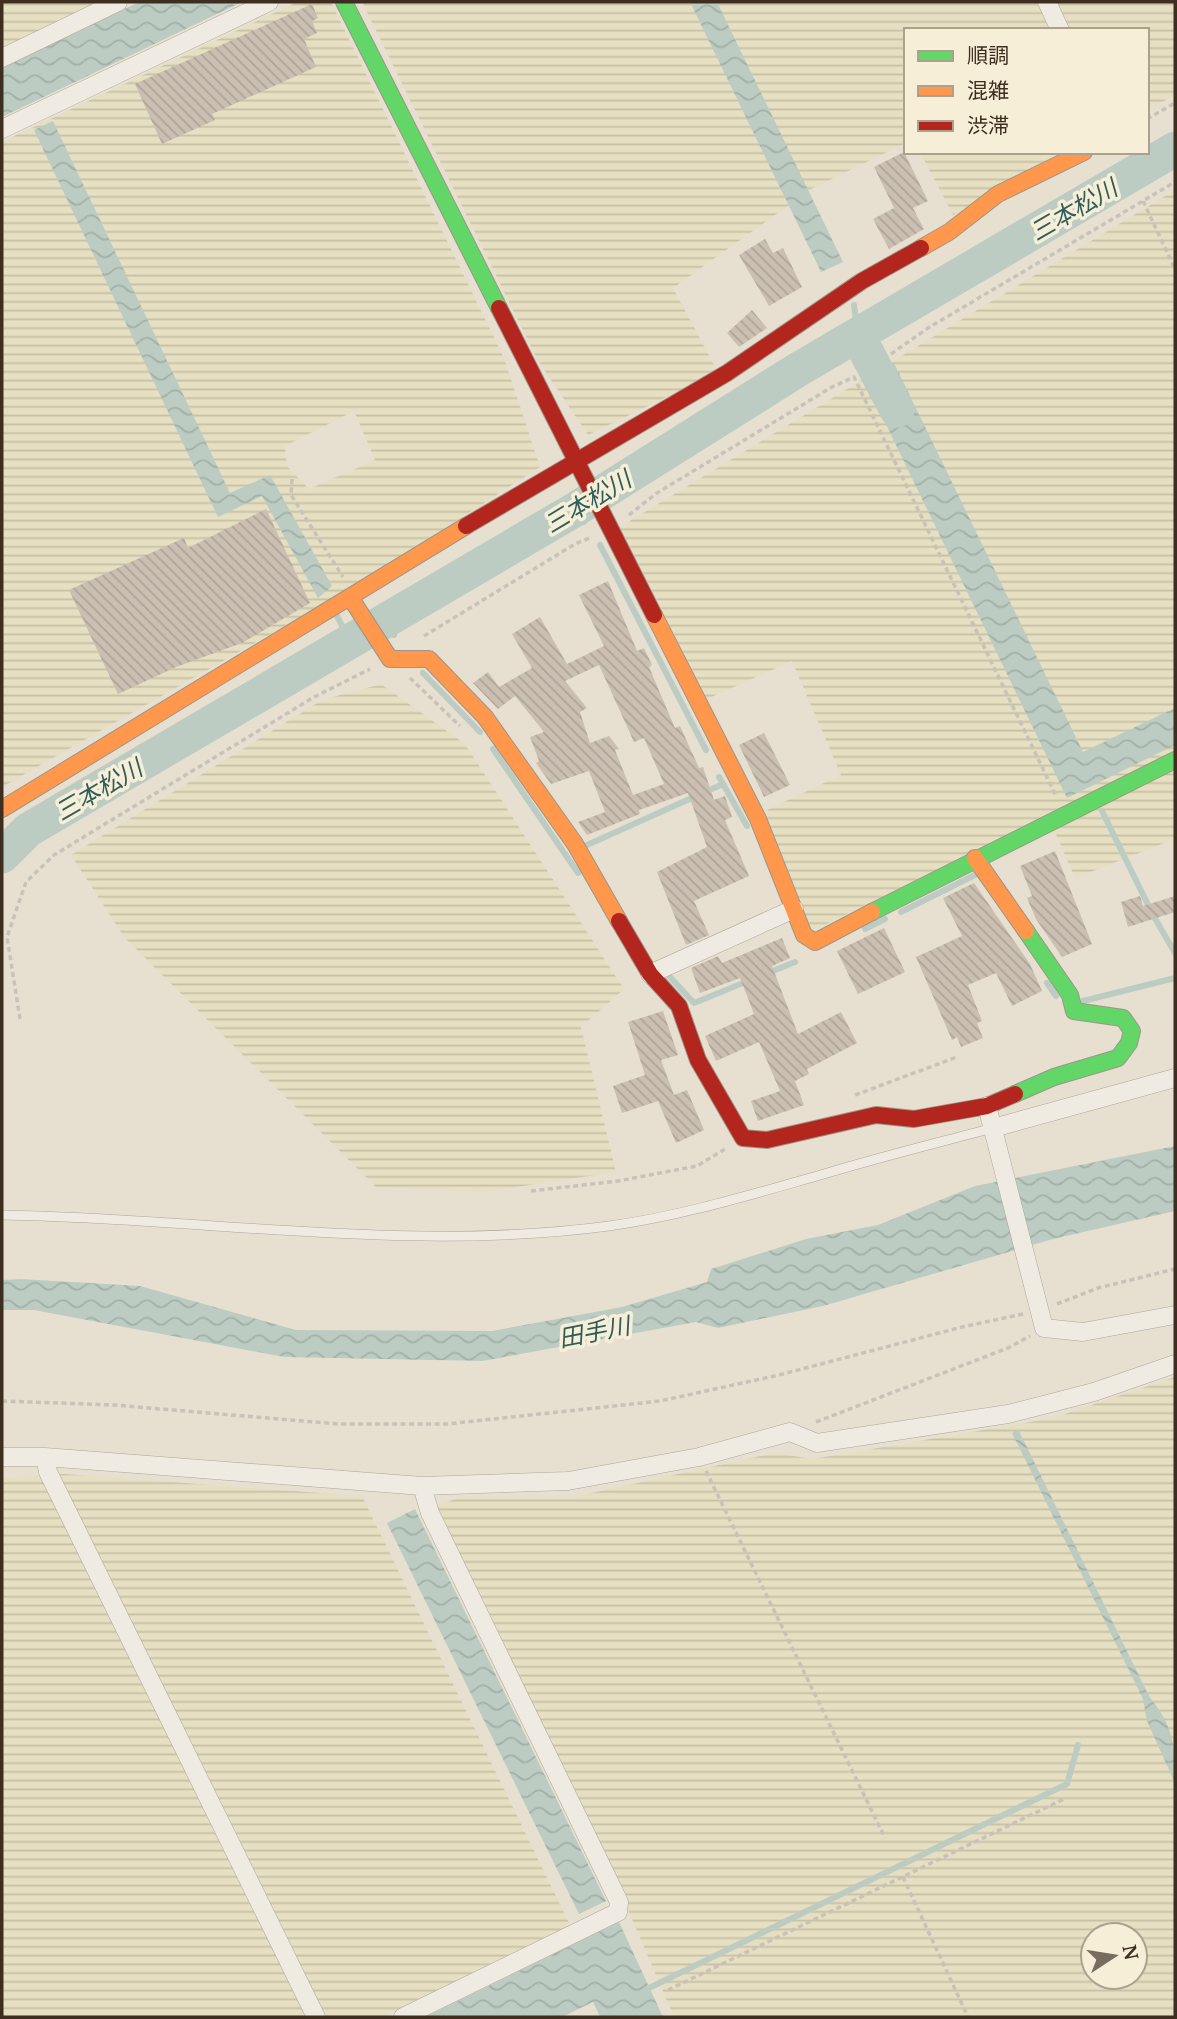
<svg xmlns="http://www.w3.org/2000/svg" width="1177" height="2019" font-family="'Noto Serif','Noto Sans JP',serif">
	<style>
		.farmland { fill: url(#farmland-rules); fill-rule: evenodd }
		.water { fill: url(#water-waves) }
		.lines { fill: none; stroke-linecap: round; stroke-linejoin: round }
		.stream { stroke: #bcccc2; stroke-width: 6 }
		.river { stroke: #bcccc2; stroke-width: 35 }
		.building { fill: url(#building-back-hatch); fill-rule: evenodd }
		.lane-casing { stroke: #ada599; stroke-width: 10 }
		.street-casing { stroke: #ada599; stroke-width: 19 }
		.fast-casing { stroke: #9c958a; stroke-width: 18 }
		.slow-casing { stroke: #9c958a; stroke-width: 18 }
		.jam-casing { stroke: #9c958a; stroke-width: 18 }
		.path { stroke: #c8c2b9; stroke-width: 3.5; stroke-dasharray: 5 3.5; stroke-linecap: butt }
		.lane { stroke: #efebe3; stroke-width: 9 }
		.street { stroke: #efebe3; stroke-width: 18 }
		.fast { stroke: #63d668; stroke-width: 16 }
		.slow { stroke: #ff974d; stroke-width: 16 }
		.jam { stroke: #b3261e; stroke-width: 16 }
		.labels { text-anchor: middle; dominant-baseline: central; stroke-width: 7; stroke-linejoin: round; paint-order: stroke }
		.water-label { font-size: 24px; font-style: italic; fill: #2f5d5a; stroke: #f7eed8 }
	</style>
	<defs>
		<pattern id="farmland-rules" width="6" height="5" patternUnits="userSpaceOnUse" patternTransform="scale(1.75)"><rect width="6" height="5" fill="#e6dfc2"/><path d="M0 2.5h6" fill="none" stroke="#c6c0a6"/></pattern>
		<pattern id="water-waves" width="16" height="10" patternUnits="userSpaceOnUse" patternTransform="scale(1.75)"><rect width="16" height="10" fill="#bcccc2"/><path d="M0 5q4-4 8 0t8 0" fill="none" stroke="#a2b0a6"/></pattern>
		<pattern id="building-back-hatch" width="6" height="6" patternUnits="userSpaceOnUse" patternTransform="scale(1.75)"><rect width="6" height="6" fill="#cbbfb2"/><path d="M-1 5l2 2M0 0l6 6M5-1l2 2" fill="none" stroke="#afa499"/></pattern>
	</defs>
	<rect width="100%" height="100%" fill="#e7e0d1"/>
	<!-- farmland -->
	<path class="farmland" d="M2,2h103l-103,49z
		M297,2h34l173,356 36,109 -180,116 -358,204v-645zM354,411l21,49 -66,29 -22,-23 -2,-20z
		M362,2h813v93l-28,15v-80h-241v113l-93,45 -140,100 45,84 -130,63 -51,-76z
		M920,152h145l-112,63z
		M1175,190v649l-100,39 -27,-62 -236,115 -49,-119 78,-37 -49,-114 -85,38 -87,-172z
		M381,684l84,60 159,245 -43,38 35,145 -133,20 -107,-5 -252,-250 -53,-82 251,-155z
		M1175,1377v640h-501l-46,-107 -193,-403 25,-10h113l201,-44 39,6 240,-41zM1093,1935h42v42h-42z
		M64,1474l298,22 208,429 -188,92h-380v-539z"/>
	<!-- water -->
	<path class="water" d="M139,2h103l-240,115v-49z
		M690,2h27l126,260 -22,10z
		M53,121l177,372 40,-18 62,111 -14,12 -56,-102 -44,21 -184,-387z
		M884,362l3,5 7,-4 189,389 92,-44v37l-108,53 -202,-417 7,-4 -3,-5z
		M1175,1146v65l-122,28 -230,67 -105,22 -22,-6 -214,39 -198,-4 -250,-47h-32v-30l19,-1 119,7 156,44 196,1 130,-24 85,-25 4,-13 95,-30 72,-14 97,-39z
		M1018,1429l131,267c25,32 26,48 26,87l-28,-62 -4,-22 -131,-266z
		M415,1509l191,392 -27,13 -192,-391z
		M619,1922l44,95h-63l-7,-15 -31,15h-137z"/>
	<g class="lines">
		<!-- stream -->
		<path class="stream" d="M854,305l4,31
			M576,509l8,13
			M600,545l106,205
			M337,616l13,25
			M384,622l10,13
			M423,673l57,59
			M493,749l85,124
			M719,777l28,49
			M1102,811l51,104 22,38
			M587,845l136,-61
			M901,912l76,-38
			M865,929l20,-10
			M768,973l27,-11
			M670,977l24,26 54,-22
			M1047,983l9,13
			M1083,1001l92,-23
			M649,1988l418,-204 11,-39"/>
		<!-- river -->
		<path class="river" d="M858,336l39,74
			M2,856l26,-26 548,-321 223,-140 376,-220"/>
	</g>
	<!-- building -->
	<path class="building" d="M312,4l6,14 -6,3 5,12 -13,6 12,28 -104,47 3,6 -53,24 -27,-60z
		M904,152l24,49 -15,7 11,21 -35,20 -16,-30 21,-11 -20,-41z
		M765,239l8,14 10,-5 19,39 -33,19 -30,-51z
		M752,310l15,18 -28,19 -12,-14z
		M266,509l44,94 -68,40 -66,24 -58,27 -49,-104 115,-52 4,10z
		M608,581l29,70 7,-3 8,17 -3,2 26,61 5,-2 19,42 4,-1 11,33 11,-4 7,21 -7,3 24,56 -55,25 15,34 -23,10 -29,-73 50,-25 -19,-54 -49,17 1,4 -53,21 -9,-13 27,-10 -16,-41 -38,13 -15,-21 3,-2 -9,-24 14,-5 -29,-36 -17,13 -25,-26 15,-11 11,15 33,-19 -20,-34 28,-17 27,47 37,-18 -25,-51zM599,665l35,77 10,-4 20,46 -31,11 -18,-45 4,-1 -10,-13 -19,7 -10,-31 7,-4 -22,-27z
		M764,733l26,52 -26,12 -25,-52z
		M1055,851l37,93 -30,13 -26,-38 -9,-21 5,-2 -12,-30z
		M974,883l56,81 12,27 -30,15 -16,-33 -28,12 14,36 -5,2 6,15 -22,9 -4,-10 -5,3 -36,-83 46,-21 -19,-38z
		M1140,896l3,10 32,-10v16l-47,15 -7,-25z
		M884,928l21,44 -47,22 -21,-43z
		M782,938l8,20 -18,8 26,68 43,-22 16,31 -50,26 2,5 -14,7 9,24 -46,16 -7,-20 29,-10 -21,-49 -43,19 -11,-25 49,-22 -14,-36 -40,15 -9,-25 27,-12 4,7z
		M663,1011l15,44 -17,5 13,35 13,-5 17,40 -28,13 -18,-42 -36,12 -9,-27 32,-11 -17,-53z"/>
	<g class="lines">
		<!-- lane casing -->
		<g class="lane-casing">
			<path id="lane" d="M2,1215c201,3 406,38 607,11 73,-10 144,-32 215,-52 56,-17 113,-31 169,-46"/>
		</g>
		<!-- street casing -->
		<g class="street-casing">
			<path id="street" d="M1047,2l13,28
				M2,58l116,-56
				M2,129l267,-127
				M650,974l144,-65
				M987,1106l57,222 39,4 92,-17
				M993,1128l182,-50
				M2,1457h43l377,29 146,-5 131,-24 91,-25 27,11 191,-29 86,-22 81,-28
				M45,1457l3,15 268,545
				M403,2017l215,-105 1,-10 -189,-389 -8,-27"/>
		</g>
		<!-- fast casing -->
		<g class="fast-casing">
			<path id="fast" d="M344,2l155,306
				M872,912l303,-152
				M1015,1094l39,-17 64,-19 11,-15 3,-12 -9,-13 -49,-7 -4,-16 -44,-64"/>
		</g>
		<!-- slow casing -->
		<g class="slow-casing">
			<path id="slow" d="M921,248l28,-16 49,-38 86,-42
				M350,597l40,62h39l56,58 90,127 44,77
				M654,615l104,204 46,116 11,7 57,-30
				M2,809l464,-283
				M975,858l51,73"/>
		</g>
		<!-- jam casing -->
		<g class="jam-casing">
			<path id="jam" d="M499,308l155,307
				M466,526l261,-153 135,-92 59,-33
				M619,921l31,53 29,32 19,54 45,78 24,2 109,-25 38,4 73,-13 28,-12"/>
		</g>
		<!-- path -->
		<path class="path" d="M1147,119l28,-16
			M1143,201l32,68
			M891,354l37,-26 247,-146
			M292,479l-1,16 52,82
			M629,515l28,-22 175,-106 22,-10 202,419
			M424,636l151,-92 17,-7
			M410,678l50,48
			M20,1019l-13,-82 19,-55 28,-27 260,-158 56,-28
			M855,1095l102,-38
			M531,1191l87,-10 79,-15 28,-17
			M1057,1304l41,-16 77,-19
			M2,1401l112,4 224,19h109l213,-23 119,-26 183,-48 61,-13
			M816,1422l192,-74 22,-12
			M706,1471l179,367
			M903,1877l65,140
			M668,1990l398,-192"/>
		<!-- lane -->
		<use href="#lane" class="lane"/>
		<!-- street -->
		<use href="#street" class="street"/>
		<!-- fast -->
		<use href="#fast" class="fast"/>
		<!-- slow -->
		<use href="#slow" class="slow"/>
		<!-- jam -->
		<use href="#jam" class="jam"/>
	</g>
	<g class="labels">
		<!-- water labels -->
		<g class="water-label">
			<text transform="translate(1073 209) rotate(-30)">三本松川</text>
			<text transform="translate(587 501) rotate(-31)">三本松川</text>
			<text transform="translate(98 789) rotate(-30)">三本松川</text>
			<text transform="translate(594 1331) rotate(-11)">田手川</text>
		</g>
	</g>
	<!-- border -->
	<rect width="1177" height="2019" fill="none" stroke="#3d2e20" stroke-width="7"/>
	<!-- legend -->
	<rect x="904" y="28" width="245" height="126" fill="#f7eed8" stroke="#ada18e" stroke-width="2"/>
	<rect x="918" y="51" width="35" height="10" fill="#63d668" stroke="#ada18e" stroke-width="2"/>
	<text x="967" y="63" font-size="21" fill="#3d2e20">順調</text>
	<rect x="918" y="86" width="35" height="10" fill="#ff974d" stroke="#ada18e" stroke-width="2"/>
	<text x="967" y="98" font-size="21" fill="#3d2e20">混雑</text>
	<rect x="918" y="121" width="35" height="10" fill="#b3261e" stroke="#ada18e" stroke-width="2"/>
	<text x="967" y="133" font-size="21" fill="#3d2e20">渋滞</text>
	<!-- north arrow -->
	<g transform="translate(1114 1956) rotate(78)"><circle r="33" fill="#f7eed8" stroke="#ada18e" stroke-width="2"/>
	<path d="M0-5L12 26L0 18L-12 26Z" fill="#786c5e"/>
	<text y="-10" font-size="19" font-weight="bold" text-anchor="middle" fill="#3d2e20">N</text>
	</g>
</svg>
